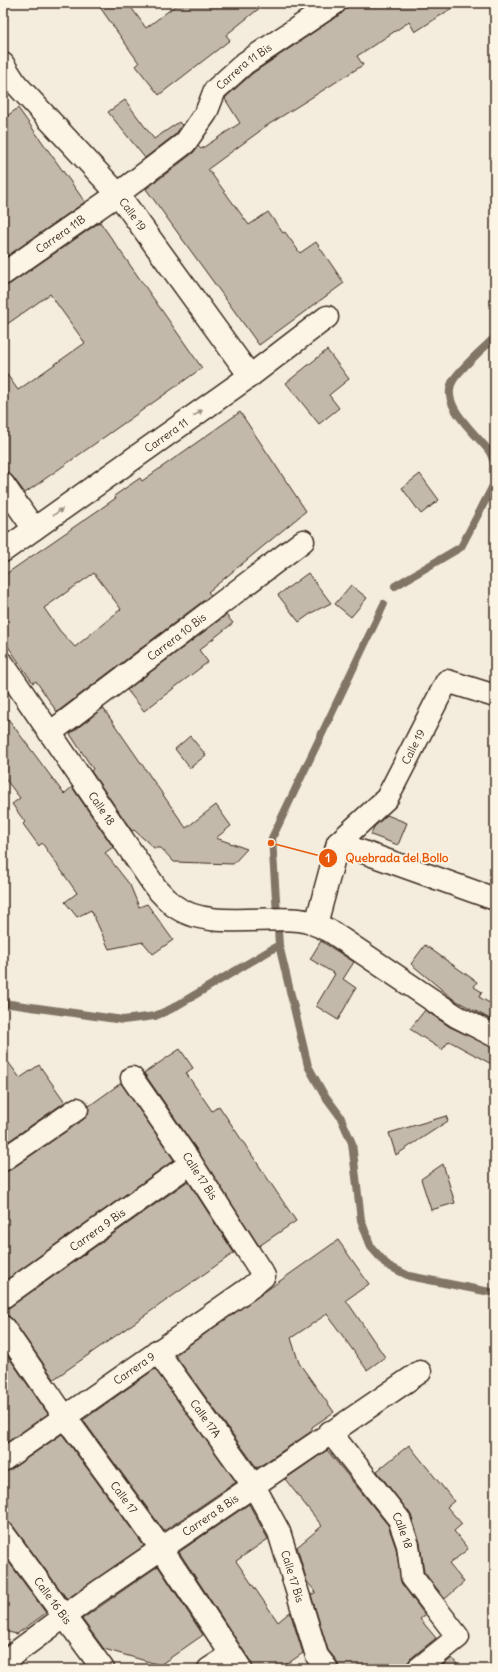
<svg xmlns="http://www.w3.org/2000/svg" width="498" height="1672" font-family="Delius,sans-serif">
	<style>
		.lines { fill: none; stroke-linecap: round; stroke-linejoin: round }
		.stream { stroke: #817466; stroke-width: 8 }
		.building { fill: #c3b9aa; stroke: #3b2a1e; fill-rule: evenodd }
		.minor-casing { stroke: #3b2a1e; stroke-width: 25 }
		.minor { stroke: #fcf5e5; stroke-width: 22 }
		.oneway { fill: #9c9082 }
		.labels { text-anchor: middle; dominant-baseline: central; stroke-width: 3.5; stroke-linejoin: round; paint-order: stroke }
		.street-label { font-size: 11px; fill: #3b2a1e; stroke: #fcf5e5 }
		.leader { fill: none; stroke: #e8590c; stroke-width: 1.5 }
		.callout-dot { fill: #e8590c; stroke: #fcf5e5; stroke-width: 1.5 }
		.mark-label { font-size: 12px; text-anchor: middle; font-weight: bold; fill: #fff }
		.callout-label { font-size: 12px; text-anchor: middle; font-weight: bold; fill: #e8590c; stroke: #fcf5e5; stroke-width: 3.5; stroke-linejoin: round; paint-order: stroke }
	</style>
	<rect width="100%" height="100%" fill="#f4eddd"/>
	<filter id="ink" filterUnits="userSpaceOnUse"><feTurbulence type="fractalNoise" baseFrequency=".025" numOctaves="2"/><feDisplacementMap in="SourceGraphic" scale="8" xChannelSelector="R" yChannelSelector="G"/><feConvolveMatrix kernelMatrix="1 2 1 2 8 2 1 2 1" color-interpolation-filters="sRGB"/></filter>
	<g filter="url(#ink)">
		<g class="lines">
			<!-- stream -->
			<path class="stream" d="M495,337c-13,13 -30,27 -41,42 -17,25 22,54 35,72 3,4 4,10 6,14
				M395,586l66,-39 34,-65
				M279,945l29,121 15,27 17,23 12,27 9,77 10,27 16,18 22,11 86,17
				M3,1003l120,17 32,-4 16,-7 108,-64 -7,-107 112,-234"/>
		</g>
		<!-- building -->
		<path class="building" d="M97,3h31l18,25 33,-25h87l-40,32 4,5 -71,55 -23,-29 3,-3z
			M351,3h109l-45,29 -6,-10 -52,34 6,9 -103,65v1l-52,38 41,56 19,-13 15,21 2,-1 15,21 16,-11 28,41 -85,62 -113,-156 47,-36 5,-7 3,3 39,-26 -15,-24 1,-2 27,-24 89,-60z
			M125,100l29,39 25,-17 3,3 -6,9 -31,24 -37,-46z
			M18,108l67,94 -82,57v-140z
			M100,222l102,146 -177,125 -12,-16 -10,-9v-99l15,21 67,-47 -35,-49 -47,33v-41l7,-2z
			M327,350l22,29 -20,16 10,13 -20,16 -33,-41z
			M240,412l66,99 -98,81 3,3 -154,117 -21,-31 -3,2 -30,-44v-63l113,-78 -2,-2 26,-18 2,3zM94,573l27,36 -46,38 -15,-16 -16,-23z
			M420,474l19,26 -18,14 -19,-26z
			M308,573l23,30 -18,9 -14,10 -21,-27z
			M351,585l16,13 -16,19 -16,-13z
			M226,615l7,8 -34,27 9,12 -64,49 -17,-21z
			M103,708l83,120 30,-23 15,21 -15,12 31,11 -14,15 -59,-2 -13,-14h-7l-20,-18 -2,1 -41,-60 2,-2 -23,-35z
			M3,712l61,82 8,-7 41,60 -8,6 25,32 9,22 8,-3 26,36 -20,14 -10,-12 -34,7 -18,-39 -14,7 -12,-15 12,-9 -35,-50 -3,3 -16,-22 2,-2 -13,-18 8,-6 -17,-22z
			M190,736l16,19 -16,13 -15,-19z
			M387,815l20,8 -9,22 -27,-10 3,-8z
			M321,941l33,21 -11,17 13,9 -18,32 -22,-14 19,-32 -25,-15z
			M425,945l52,37 -3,5 8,5 -3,5 16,9 -5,13 -37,-20 -42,-35z
			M425,1010l25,17 45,21v18l-46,-25 -7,9 -32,-21z
			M180,1049l13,19 -7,5 26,38 7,-5 77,115 -37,25 -58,-90 -57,-83z
			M3,1055l17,23 19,-13 26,37 -62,43z
			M121,1083l53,77 -171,122v-110l7,-2 74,-51 4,-5 1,-8z
			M446,1116l2,5 -52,34 -7,-22z
			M443,1164l12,39 -24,7 -10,-31z
			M188,1181l46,72 -180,126 -41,-59 -4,-4 -6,-1v-6l7,-2z
			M338,1240l31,44 -23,16 39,57 -18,13 -40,-56 -36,24 8,25 35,49 -22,15v4l-55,37 -82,-113z
			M3,1349l45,65 -45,31z
			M155,1369l81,113 -72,49 -81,-111z
			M62,1434l82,112 -77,53 -54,-73 -5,-4 -5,-1v-49l7,-2z
			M409,1445l45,56 -7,6 15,17 -8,7 14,18 -19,15 15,18 -19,17 -21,-27 -4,-29 -9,-28 -34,-44z
			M327,1450l61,75 8,23 6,36 23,31 -5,4 16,19 -26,21 -4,10h-67l-2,-8 -9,-11 -17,-55 5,-3 -9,-10 -10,-35 25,-21 -37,-47z
			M249,1504l19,35 -32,22 42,61 12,-10 13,41 -23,16h-27l-2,-7 -72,-110z
			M3,1554l43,59 -29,21 -14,-3z
			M158,1566l45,69 -43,30 -56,-16 -22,-30z
			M452,1658l9,11h-23z"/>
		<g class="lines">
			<!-- minor casing -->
			<g class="minor-casing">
				<g id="minor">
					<path id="s1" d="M3,64l13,20 102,110 132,182"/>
					<path id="s2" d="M3,274l115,-80 67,-51 21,-30 9,-23 30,-27 90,-60"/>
					<path d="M3,484l31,45"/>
					<path id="s3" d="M3,551l247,-175 77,-59"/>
					<path id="s4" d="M3,664l153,224c5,5 11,12 17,17 32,25 88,11 126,15 11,1 21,6 31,11l126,85 39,20"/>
					<path id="s5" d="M50,733l253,-192"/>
					<path id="s6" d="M338,843l49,-45 60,-117 48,15"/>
					<path d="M316,924l22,-81 157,56"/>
					<path d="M3,1160l74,-51"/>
					<path id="s7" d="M3,1297l188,-134"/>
					<path id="s8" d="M3,1327l62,90 96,131 80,121"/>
					<path id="s9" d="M157,1351l97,135 25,46 38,124 10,13"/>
					<path id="s10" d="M330,1432l69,87 9,26 4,32 46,60 -40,32"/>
					<path id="s11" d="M3,1460l248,-173 13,-11 -73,-113 -59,-85"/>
					<path id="s12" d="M3,1533l100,136"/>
					<path id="s13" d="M3,1662l89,-66 328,-224"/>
					<path d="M209,1669l22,-14"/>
				</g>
			</g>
			<!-- minor -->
			<use href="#minor" class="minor"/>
		</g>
		<!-- one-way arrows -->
		<defs><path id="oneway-solid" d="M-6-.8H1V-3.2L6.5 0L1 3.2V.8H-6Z"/></defs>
		<g class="oneway">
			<use href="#oneway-solid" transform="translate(198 413) rotate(-35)"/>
			<use href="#oneway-solid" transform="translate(58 512) rotate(-35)"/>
		</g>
	</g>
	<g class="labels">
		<!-- street labels -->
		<g class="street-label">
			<text stroke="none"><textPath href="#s2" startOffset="323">Carrera 11 Bis</textPath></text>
			<text stroke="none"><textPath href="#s1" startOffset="199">Calle 19</textPath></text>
			<text stroke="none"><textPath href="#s2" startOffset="70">Carrera 11B</textPath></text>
			<text stroke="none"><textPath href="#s3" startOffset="200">Carrera 11</textPath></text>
			<text stroke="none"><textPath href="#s5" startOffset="159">Carrera 10 Bis</textPath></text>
			<text stroke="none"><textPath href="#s6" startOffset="124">Calle 19</textPath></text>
			<text stroke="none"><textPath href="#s4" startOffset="175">Calle 18</textPath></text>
			<text transform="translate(200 1176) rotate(57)">Calle 17 Bis</text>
			<text stroke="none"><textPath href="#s7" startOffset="116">Carrera 9 Bis</textPath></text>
			<text stroke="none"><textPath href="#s11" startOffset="160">Carrera 9</textPath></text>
			<text stroke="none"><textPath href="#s9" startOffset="83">Calle 17A</textPath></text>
			<text stroke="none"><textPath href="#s8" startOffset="209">Calle 17</textPath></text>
			<text stroke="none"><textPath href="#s13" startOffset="254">Carrera 8 Bis</textPath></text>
			<text stroke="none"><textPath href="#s10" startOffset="123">Calle 18</textPath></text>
			<text stroke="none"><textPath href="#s9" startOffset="265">Calle 17 Bis</textPath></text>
			<text stroke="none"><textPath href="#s12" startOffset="84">Calle 16 Bis</textPath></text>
		</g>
	</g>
	<!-- callouts -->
	<path class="leader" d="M271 843L328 858"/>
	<g class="callout-dot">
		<circle cx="271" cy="843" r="4"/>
		<circle cx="328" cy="858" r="10"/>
	</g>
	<g class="mark-label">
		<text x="328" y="862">1</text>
	</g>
	<g class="callout-label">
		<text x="397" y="862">Quebrada del Bollo</text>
	</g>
	<!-- margin -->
	<rect width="498" height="1672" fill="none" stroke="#fcf5e5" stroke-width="16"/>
	<rect x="8" y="8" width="482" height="1656" fill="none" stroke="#3b2a1e" stroke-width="1.5" filter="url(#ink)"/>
</svg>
